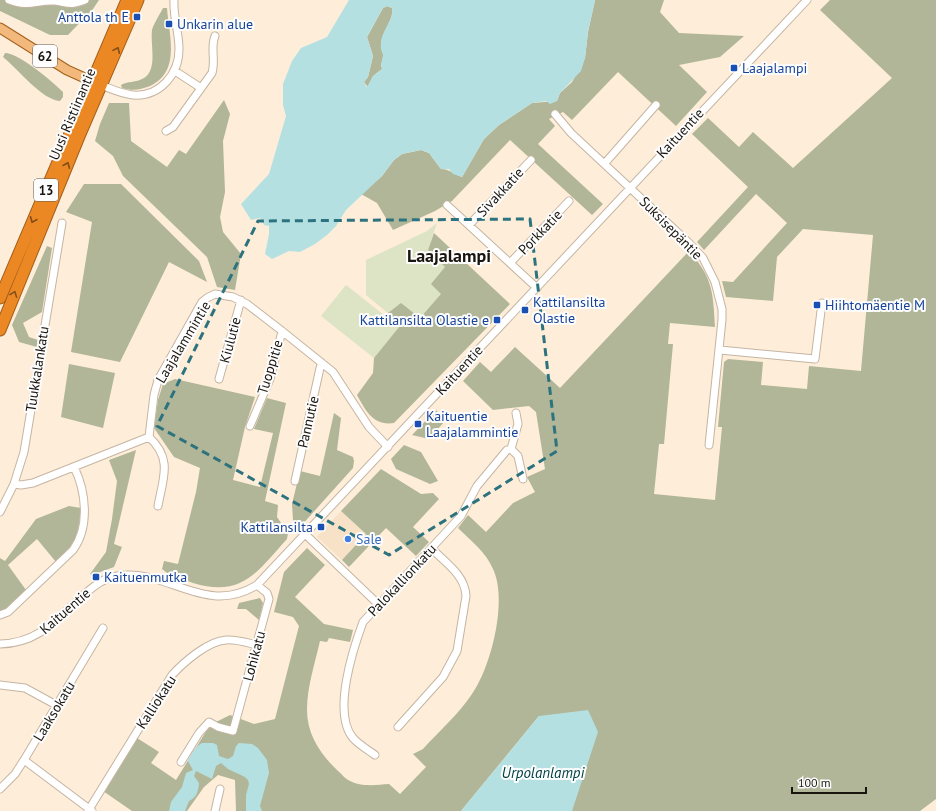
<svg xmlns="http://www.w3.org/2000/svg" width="936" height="811" font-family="'PT Sans',sans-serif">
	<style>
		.built { fill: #f7e2c8 }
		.green { fill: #dde3c5 }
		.forest { fill: #b0b697 }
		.water { fill: #b5e0e2; fill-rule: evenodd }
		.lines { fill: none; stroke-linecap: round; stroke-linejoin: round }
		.minor-casing { stroke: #c5b5a2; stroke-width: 9 }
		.major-casing { stroke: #a25f1b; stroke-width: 11 }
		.highway-casing { stroke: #a25f1b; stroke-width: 13 }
		.minor { stroke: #fff; stroke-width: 7 }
		.major { stroke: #f3b87b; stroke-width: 9 }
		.highway { stroke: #eb8823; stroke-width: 11 }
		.oneway { stroke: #824e18 }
		.marked { fill: none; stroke: #2c737f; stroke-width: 3; stroke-dasharray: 8 5; stroke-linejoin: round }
		.transit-dot { fill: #1a4fb4; stroke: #fdfdfd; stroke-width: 1.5 }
		.shop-dot { fill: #3f7fe0; stroke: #fdfdfd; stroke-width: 1.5 }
		.labels { text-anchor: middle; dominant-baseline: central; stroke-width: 4; stroke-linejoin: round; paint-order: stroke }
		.shield { fill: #fdfdfd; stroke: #5d5a55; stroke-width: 1 }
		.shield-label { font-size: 13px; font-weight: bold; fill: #19140d }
		.transit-label { font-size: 14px; fill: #164399; stroke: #fdfdfd; text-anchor: start }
		.street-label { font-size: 14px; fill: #19140d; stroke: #fdfdfd }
		.shop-label { font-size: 14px; fill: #366cbe; stroke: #fdfdfd; text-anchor: start }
		.water-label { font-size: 15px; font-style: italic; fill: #004245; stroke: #fdfdfd }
		.district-label { font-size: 18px; font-weight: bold; fill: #19140d; stroke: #fdfdfd }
	</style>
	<rect width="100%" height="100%" fill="#feedd9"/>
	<!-- built -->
	<path class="built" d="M341,511l25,23 -24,26 -25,-23z"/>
	<!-- green -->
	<path class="green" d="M437,223l-9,27 17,17 -3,27 -23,25 -18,-15 -13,9 -22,-18v-35l61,-29z
		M346,285l53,42 -25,31 -53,-42z"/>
	<!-- forest -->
	<path class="forest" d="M0,0h99l-6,9 -25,26h-18l-50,-24z
		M595,0h69l-4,12 19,21 65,3 -24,21 -41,8 28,27 -31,34 -58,-54 -46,48 -9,-8 -14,7 6,7 -17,18 65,60 -11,11 -82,-75 -58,61 -17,10 -42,19 -16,-27 -16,-9 21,-18 12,-16 8,-6 19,-4 8,3 12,16c8,0 13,5 21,8l22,-38 15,-14 33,-22 25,-2 3,-8 12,-11 13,-24 3,-26z
		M830,0h106v799l-16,12h-348v-3l-33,-92 -78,95h-225l-1,-31 -17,-5 -14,12 -17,24h-55l-29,-20 34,-53 22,14 -8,11 25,17 34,-55 20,-10 24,9 21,-5 24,-93 -6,-9 -19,-5 10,-40 23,-24 18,17 -30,32 29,27 29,6 -3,12 -21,-4 -2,4 -7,-1c-5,22 -13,46 -13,69 0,25 14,45 31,61 4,3 7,8 12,10 11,6 27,4 39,3l11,10 26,-27 -13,-13 10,-5c16,-18 36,-35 49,-55 19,-27 36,-94 21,-125 -7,-17 -22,-28 -35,-41l10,-13 18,17 27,-29 22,-11 -8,-15 18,-8 -9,-57 -7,-6 -36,4 -30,-29 17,-19 11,10 24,-25 45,41 129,-137c24,27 24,41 26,76l-45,-4 -2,21h5l-9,100h-5l-5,50 61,6 7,-73h-4l6,-65 4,-3 35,3 -2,23 46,4 2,-23 52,5 12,-136 -70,-6 -26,28 -4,44 -47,-4 -4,-16 11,1 54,-59 -31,-29 -52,56 -7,-8 51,-55 -56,-53 16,-16 31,29 14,-15 40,36 99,-90 -72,-68z
		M387,6l5,2c3,15 -18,28 -8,47l-3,10 1,4 -9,7 -5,11 -4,-5 4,-5 5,-21 -6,-19 16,-29z
		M163,8h4c2,27 14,64 -17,78 -10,4 -18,5 -28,2l-1,-3c6,-4 15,-2 23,-7 14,-9 6,-34 8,-48 2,-7 8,-16 11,-22z
		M5,53c14,0 48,29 58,39v5l-3,4c-18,-1 -42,-32 -57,-44z
		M224,100l6,14 -7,27 2,51 -5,25 3,15 18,22 -6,36 -18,-3 -10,-30 -84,-81 -10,-20 -18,-15 5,-17 9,-21h20l2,38 36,26 12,-17 7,4z
		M84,184h37l78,77 8,21 -38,-20 -49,100 -49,-10 21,-130 -26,-10z
		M434,233l76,71 -116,119c-21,3 -28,-12 -37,-28l16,-22 1,-15 25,-31 -11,-14 13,-10 19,15 21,-24 -10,-10 14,-17 -17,-17z
		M47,246l5,2 -10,64 -19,11 6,14 9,3 -1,7 -18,-5 -7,-17z
		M69,364l46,9 -12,55 -42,-11z
		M175,379l80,18 -10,30 -12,53 27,7 13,-54 -19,-4 13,-31 19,5 -21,98 13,4 -1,12 11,16 -1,6c-30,33 -45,59 -94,44 -11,-4 -22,-6 -31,-14l2,-8 14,3 18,-72 4,-24 -26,-11 -20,-29 4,-28 5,-16z
		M436,410l9,11 -16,18 -17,-4z
		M334,413l7,5 -4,32 16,7 1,4 -1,7 -53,59 -7,-7 -1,-16 8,-33 20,5z
		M404,445l17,7 17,29 -8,3 -34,-15 -5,-10z
		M136,450l-22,94 8,3 -8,20 -22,8 -2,-1 16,-22 6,-33 5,-38 -8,-21z
		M381,469l40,25 12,-1 6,6 -26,28 16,15 -13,14 -30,-28 -37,39 -7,-7 24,-26 -25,-23z
		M69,506l12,2c-3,28 -4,34 -25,54l-19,-23 -29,26 18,25 -21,20 -5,2v-54l5,3 31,-42z
		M260,598l3,5 -4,17 -13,-11h-9l2,-6z"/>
	<!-- water -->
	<path class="water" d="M349,0h246l-7,32 -3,26 -4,13 -21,22 -3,8 -7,3 -4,-3 -14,2 -33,22 -15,14 -22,38 -9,-3 -4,-5h-8l-12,-16 -8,-3 -19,4 -8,6 -12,16 -36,34 -10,16 -9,9 -12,9 -15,8 -11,-1 -17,8 -7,-5 4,-20v-8l-5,-1 -4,-7 -9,2 -10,-16 28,-30 17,-58 -3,-11v-21l9,-23 9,-13 26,-11zM388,6l4,2c3,15 -18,27 -9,47l-2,10 1,4 -9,7 -6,11 -3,-5 4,-5 5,-21 -6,-19 16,-29z
		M588,710l10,22 -26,79h-111l78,-95z
		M202,743h11l4,2 2,11 9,3 5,-3 3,-10 3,-3 13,1 6,4 9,12 2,13 -9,33 2,5h-16v-16l3,-11 -1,-4 -3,-3 -17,-8 -7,-6 -5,3 -4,13 -16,-8 -2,5 5,7c-1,9 -2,14 -10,18l-4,10h-16l2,-9 11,-15 4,-14 7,-3 -5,-9c3,-8 7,-14 14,-18z"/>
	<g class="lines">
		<!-- minor casing -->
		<g class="minor-casing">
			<path id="minor" d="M9,0c21,8 27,0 46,1 14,2 15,5 30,-1
				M175,71l26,17
				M101,85c10,4 21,9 32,10 27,2 46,-21 46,-46 0,-17 -6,-32 -5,-49
				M555,114l16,19 117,109 15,16 12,24 7,27v11l-13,125
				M166,131l7,-4 39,-54c4,-13 -2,-25 3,-37
				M605,163l51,-58
				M447,205l90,83
				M469,225l62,-65
				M510,263l59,-62
				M720,350l95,9 7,-56
				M219,379l22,-79
				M250,426l20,-47 12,-48
				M149,437l5,-42 4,-15 44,-78 5,-4 8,-4 18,3 14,7 35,27 51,41 36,55 19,20
				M149,437c24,22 14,41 9,69
				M511,449l7,-25 -2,-11
				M295,481l25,-113 2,-5
				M14,484l7,1 12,-2 116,-46
				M0,512l14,-28 10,-32 38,-229
				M305,534l73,70
				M0,615l8,-3 65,-62c17,-23 13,-59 1,-83
				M0,644c38,-1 55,-23 81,-47 11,-9 21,-19 36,-21 52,-8 87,41 140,9l550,-585
				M0,685l25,3 33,18
				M398,727l45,-50 14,-26 9,-55c-1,-21 -20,-33 -35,-48
				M375,755c-7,-5 -17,-11 -22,-17 -21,-25 0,-89 10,-116l98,-106 16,-30 30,-36 4,-1 7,7 5,23
				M24,760l68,51
				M181,762l18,-29 10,-11 9,5 15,4 36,-132 -2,-6 -10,-8
				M0,789l15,-15 9,-14 79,-132
				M88,811l84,-136c12,-13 36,-34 54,-35 10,-1 22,3 31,5
				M215,811l5,-22"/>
		</g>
		<!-- major casing -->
		<g class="major-casing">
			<path id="major" d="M0,28l67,42 31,14"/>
		</g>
		<!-- highway casing -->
		<g class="highway-casing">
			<path id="highway" d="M0,298l127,-298
				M0,330l80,-196 58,-134"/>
		</g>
		<!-- minor -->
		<use href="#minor" class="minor"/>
		<!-- major -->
		<use href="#major" class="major"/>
		<!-- highway -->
		<use href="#highway" class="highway"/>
	</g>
	<!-- one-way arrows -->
	<defs><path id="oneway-chevron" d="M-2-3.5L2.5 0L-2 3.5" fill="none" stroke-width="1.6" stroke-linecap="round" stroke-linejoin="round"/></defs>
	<g class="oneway">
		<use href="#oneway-chevron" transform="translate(117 50) rotate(-66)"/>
		<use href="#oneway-chevron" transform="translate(67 165) rotate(-67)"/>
		<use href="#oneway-chevron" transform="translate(33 220) rotate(113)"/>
		<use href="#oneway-chevron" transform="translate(14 294) rotate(-69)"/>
	</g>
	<!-- marked area -->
	<path class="marked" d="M530,219l27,232 -168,104 -232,-129 101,-205z"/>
	<!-- markers -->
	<g class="transit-dot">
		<rect x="133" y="13" width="8" height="8" rx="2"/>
		<rect x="165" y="20" width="8" height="8" rx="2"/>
		<rect x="730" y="64" width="8" height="8" rx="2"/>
		<rect x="813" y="301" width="8" height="8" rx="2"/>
		<rect x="521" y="306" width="8" height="8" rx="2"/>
		<rect x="493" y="316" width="8" height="8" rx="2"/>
		<rect x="414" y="420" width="8" height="8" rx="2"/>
		<rect x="317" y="523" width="8" height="8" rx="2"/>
		<rect x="92" y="573" width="8" height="8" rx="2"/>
	</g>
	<circle class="shop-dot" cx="348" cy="539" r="4"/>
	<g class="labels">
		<!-- shield labels -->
		<g class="shield">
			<rect x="33" y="45" width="24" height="22" rx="3"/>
			<rect x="34" y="179" width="24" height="22" rx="3"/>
		</g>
		<g class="shield-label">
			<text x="45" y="56">62</text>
			<text x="46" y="190">13</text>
		</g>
		<!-- transit labels -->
		<g class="transit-label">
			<text x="129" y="17" text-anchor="end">Anttola th E</text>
			<text x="177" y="24">Unkarin alue</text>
			<text x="742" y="68">Laajalampi</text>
			<text x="533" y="302">Kattilansilta<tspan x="533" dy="16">Olastie</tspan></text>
			<text x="825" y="305">Hiihtomäentie M</text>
			<text x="489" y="320" text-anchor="end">Kattilansilta Olastie e</text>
			<text x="426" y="416">Kaituentie<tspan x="426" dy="16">Laajalammintie</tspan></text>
			<text x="313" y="527" text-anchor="end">Kattilansilta</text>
			<text x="104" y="577">Kaituenmutka</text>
		</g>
		<!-- street labels -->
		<g class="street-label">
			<text transform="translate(72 114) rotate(-67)">Uusi Ristiinantie</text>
			<text transform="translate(680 133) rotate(-47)">Kaituentie</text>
			<text transform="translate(500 192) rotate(-47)">Sivakkatie</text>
			<text transform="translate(671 228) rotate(45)">Suksisepäntie</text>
			<text transform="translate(540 232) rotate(-46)">Porkkatie</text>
			<text transform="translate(230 340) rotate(-75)">Kiulutie</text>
			<text transform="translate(183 342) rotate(-59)">Laajalammintie</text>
			<text transform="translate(270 367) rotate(-73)">Tuoppitie</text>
			<text transform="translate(37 369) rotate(-81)">Tuukkalankatu</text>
			<text transform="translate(459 370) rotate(-47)">Kaituentie</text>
			<text transform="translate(308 422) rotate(-77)">Pannutie</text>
			<text transform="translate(402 580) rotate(-47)">Palokallionkatu</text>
			<text transform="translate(65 611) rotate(-41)">Kaituentie</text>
			<text transform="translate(254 656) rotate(-75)">Lohikatu</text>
			<text transform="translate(156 702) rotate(-57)">Kalliokatu</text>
			<text transform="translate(54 711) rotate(-59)">Laaksokatu</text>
		</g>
		<!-- shop labels -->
		<g class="shop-label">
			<text x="356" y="539">Sale</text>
		</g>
		<!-- water labels -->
		<g class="water-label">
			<text x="543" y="772">Urpolanlampi</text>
		</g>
		<!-- district labels -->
		<g class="district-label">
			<text x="449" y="255">Laajalampi</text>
		</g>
	</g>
	<!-- scale -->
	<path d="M792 787v6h74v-6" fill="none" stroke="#19140d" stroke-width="2"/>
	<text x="798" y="787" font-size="12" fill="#19140d" stroke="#fdfdfd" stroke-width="3" paint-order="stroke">100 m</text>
</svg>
